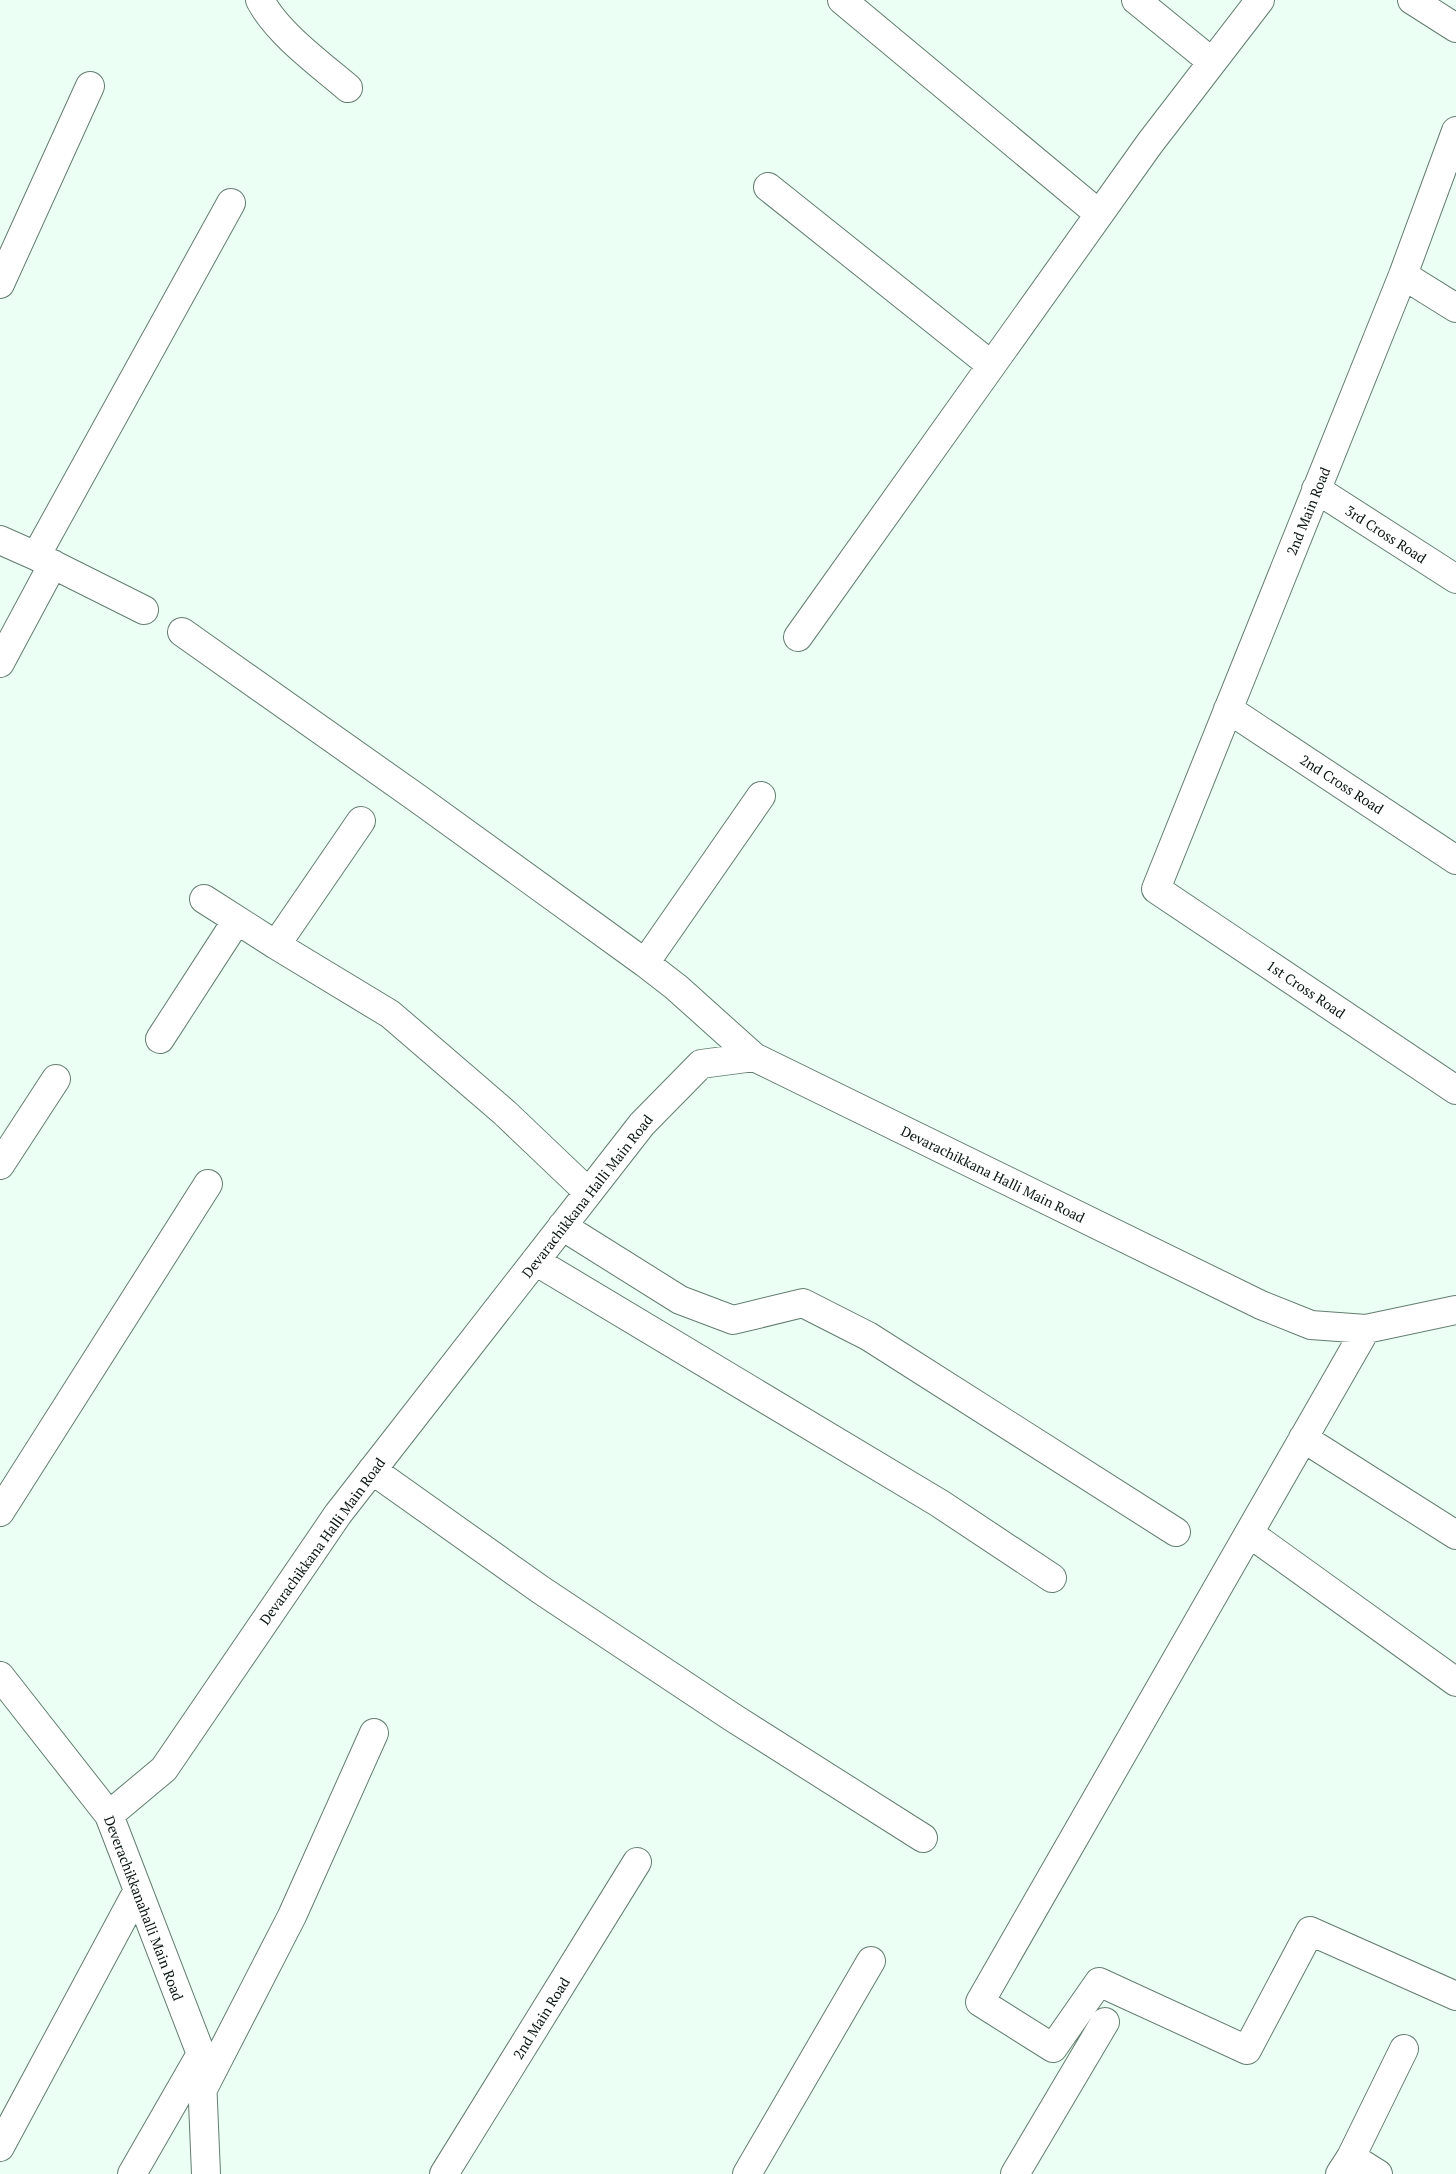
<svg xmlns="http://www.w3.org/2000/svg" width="1456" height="2174" font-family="'PT Serif',serif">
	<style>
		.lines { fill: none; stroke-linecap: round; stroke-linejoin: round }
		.minor-casing { stroke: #627e6f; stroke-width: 30 }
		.minor { stroke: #fff; stroke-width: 28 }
		.labels { text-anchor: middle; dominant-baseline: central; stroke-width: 5; stroke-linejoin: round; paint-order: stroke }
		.street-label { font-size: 14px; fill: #0a1610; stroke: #fff }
	</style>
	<rect width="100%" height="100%" fill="#ecfff4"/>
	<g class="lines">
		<!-- minor casing -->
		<g class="minor-casing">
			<path id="minor" d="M260,0c17,33 60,64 88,88
				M842,0l257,214
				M1136,0l76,62
				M1412,0l44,28
				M1456,131l-53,144 -247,614 300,201
				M768,187l223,178
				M1403,275l53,33
				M0,284l90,-198
				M1316,489l140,90
				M0,540l36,16 108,54
				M36,556l195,-353
				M182,632l235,166 228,165 31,24 78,70
				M798,637l352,-494 110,-143
				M0,663l53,-99
				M1228,709l228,151
				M204,899l72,46 114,69 115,99 83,79
				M276,945l85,-124
				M645,963l116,-167
				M160,1039l77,-119
				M0,1165l56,-86
				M562,1226l118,74 53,20 70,-17 65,33 308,196
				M535,1261l404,242 113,75
				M1366,1329l-386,673 73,46 46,-66 148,68 63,-119 146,65
				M1303,1438l153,97
				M372,1470l169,120 191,127 191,121
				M0,1512l208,-328
				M1249,1533l207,149
				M0,1676l109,139 92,239 5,120
				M109,1815l55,-46 174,-255 304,-390 59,-60 53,-7 507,248 50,20 55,4 90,-19
				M203,2089l89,-173 82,-183
				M0,2147l138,-257
				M1351,2157l53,-108
				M132,2174l69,-120
				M444,2174l193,-312
				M747,2174l124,-213
				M1015,2174l90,-152
				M1340,2174l11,-17 27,17"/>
		</g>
		<!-- minor -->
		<use href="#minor" class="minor"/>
	</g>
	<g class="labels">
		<!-- street labels -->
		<g class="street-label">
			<text transform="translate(1308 511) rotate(-68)">2nd Main Road</text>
			<text transform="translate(1386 534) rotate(33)">3rd Cross Road</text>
			<text transform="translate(1342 784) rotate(33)">2nd Cross Road</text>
			<text transform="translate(1306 989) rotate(34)">1st Cross Road</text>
			<text transform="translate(993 1174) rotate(26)">Devarachikkana Halli Main Road</text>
			<text transform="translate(587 1196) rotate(-52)">Devarachikkana Halli Main Road</text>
			<text transform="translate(322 1541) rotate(-54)">Devarachikkana Halli Main Road</text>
			<text transform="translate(144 1908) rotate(69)">Deverachikkanahalli Main Road</text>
			<text transform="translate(541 2018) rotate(-58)">2nd Main Road</text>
		</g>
	</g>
</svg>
